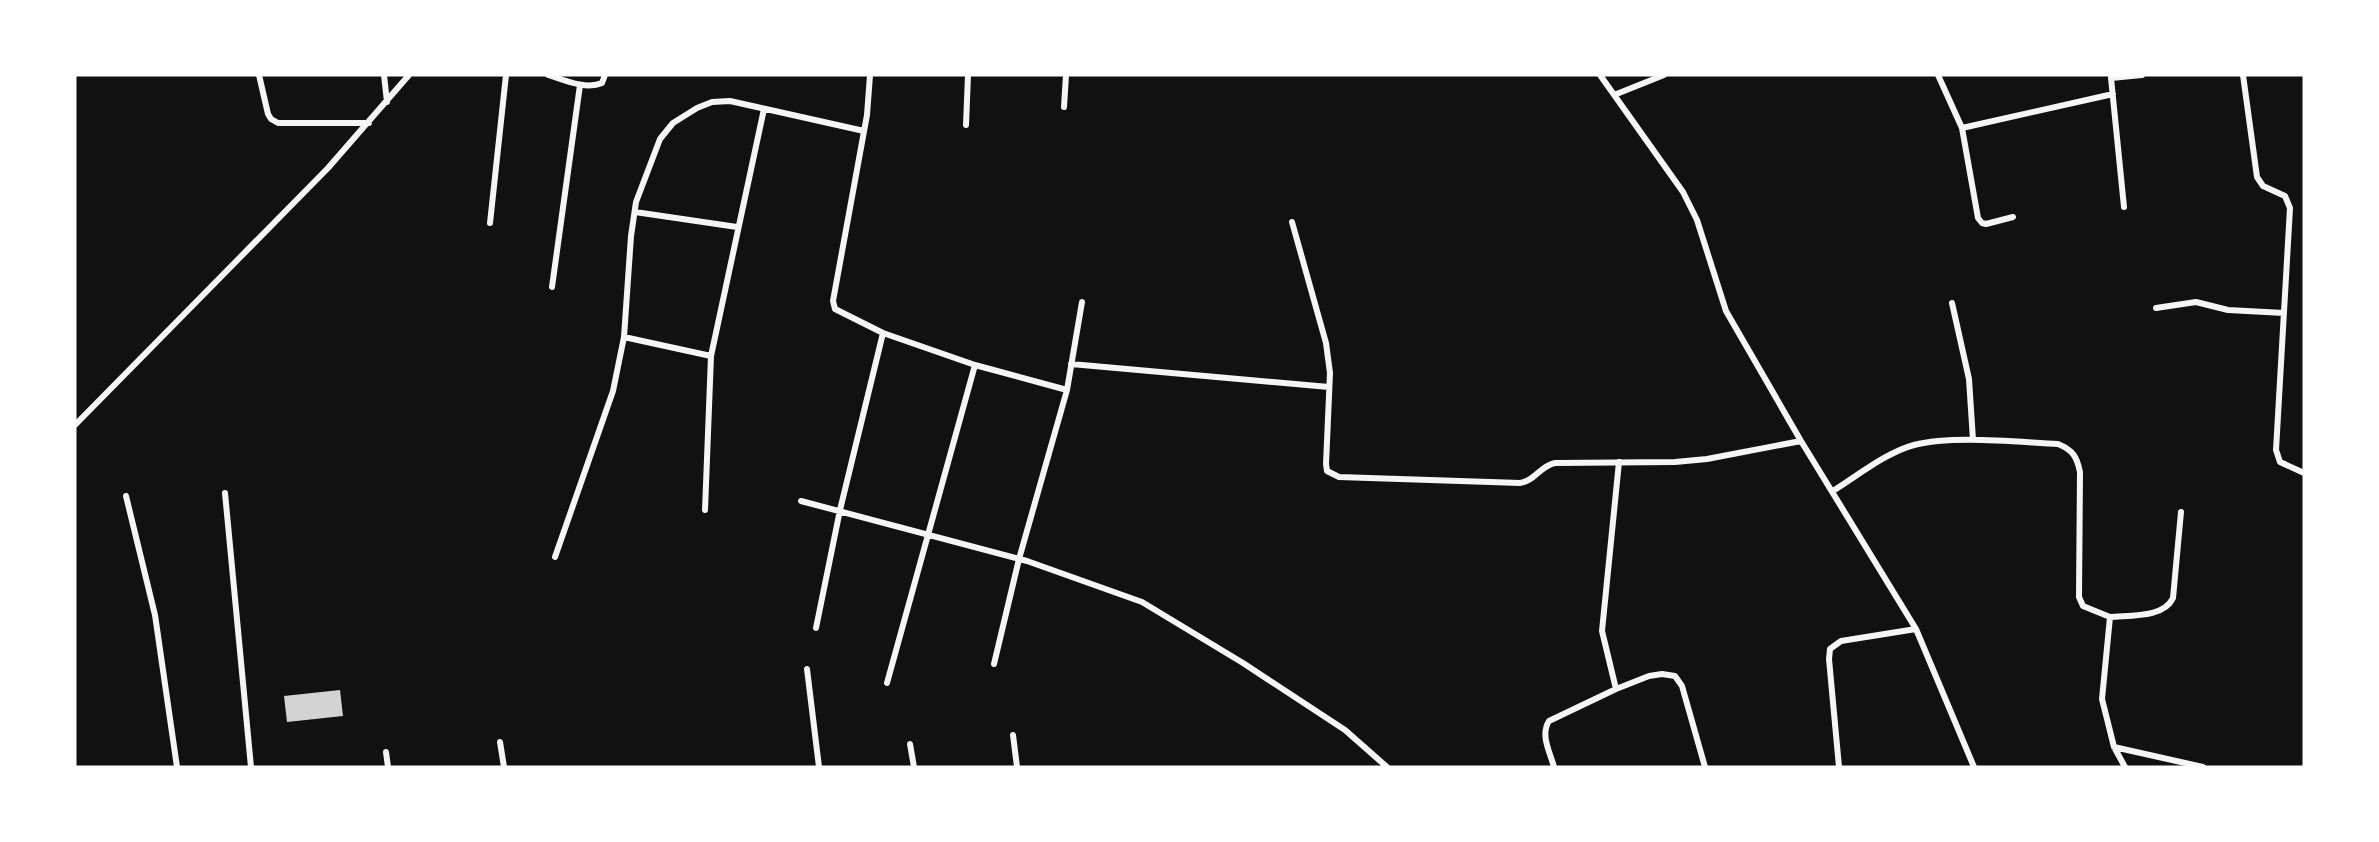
<svg xmlns="http://www.w3.org/2000/svg" width="2379" height="842" font-family="'Asap Condensed',sans-serif">
	<style>
		.building { fill: #d3d3d3 }
		.lines { fill: none; stroke-linecap: round; stroke-linejoin: round }
		.minor { stroke: #f5f5f5; stroke-width: 6 }
	</style>
	<rect width="100%" height="100%" fill="#111"/>
	<!-- building -->
	<path class="building" d="M340,690l3,26 -56,6 -3,-26z"/>
	<g class="lines">
		<!-- minor -->
		<path class="minor" d="M259,75l9,39 3,5 7,4h91
			M384,75l3,27
			M548,75c16,5 38,15 54,8l3,-8
			M870,75l-3,40 -34,186 2,8 48,24 92,32 92,25
			M1600,75l83,117 14,28 29,91 75,130 115,188 58,138
			M1938,75l24,53 16,90 4,5 4,1 27,-7
			M2111,75v3l31,-3
			M2243,75l14,102 6,9 22,10 5,12 -14,242 4,12 24,11
			M2111,78l13,129
			M1614,95l50,-20
			M1064,107l2,-32
			M966,125l2,-50
			M1962,128l151,-34
			M635,212l102,15
			M1292,222l34,121 4,30 -4,91 1,7 12,6 181,6c15,-2 20,-17 35,-20l120,-1 32,-3 94,-18
			M490,223l16,-148
			M552,287l28,-202
			M1952,303l17,76 4,61
			M2156,308l40,-6 32,8 56,3
			M624,337l87,19
			M1071,364l258,23
			M75,425l253,-257 81,-93
			M1833,491c24,-15 54,-39 81,-46 39,-10 102,-3 144,-1 15,6 19,13 22,28l-1,125 4,9 27,11 -8,82 12,48 11,20
			M225,493l26,274
			M126,496l29,119 22,152
			M801,501l226,60 115,41 101,61 102,67 42,37
			M705,510l6,-154 53,-247
			M555,557l58,-166 11,-54 7,-101 5,-34 24,-63 13,-16 24,-15 15,-6 18,-1 134,30
			M2110,617c20,-2 54,1 63,-19l8,-86
			M816,628l24,-118 43,-177
			M994,664l25,-105 48,-169 15,-88
			M807,669l12,98
			M887,683l88,-318
			M1616,689l-14,-58 17,-169
			M1013,735l4,32
			M500,742l4,25
			M910,744l4,23
			M2114,747l89,20
			M386,752l2,15
			M1554,767c-4,-15 -14,-32 -5,-46l67,-32 33,-13 13,-2 13,2 7,10 23,81
			M1839,767l-10,-108 1,-10 11,-8 75,-12"/>
	</g>
	<!-- border -->
	<rect width="2379" height="842" fill="none" stroke="#ffffff" stroke-width="153"/>
</svg>
